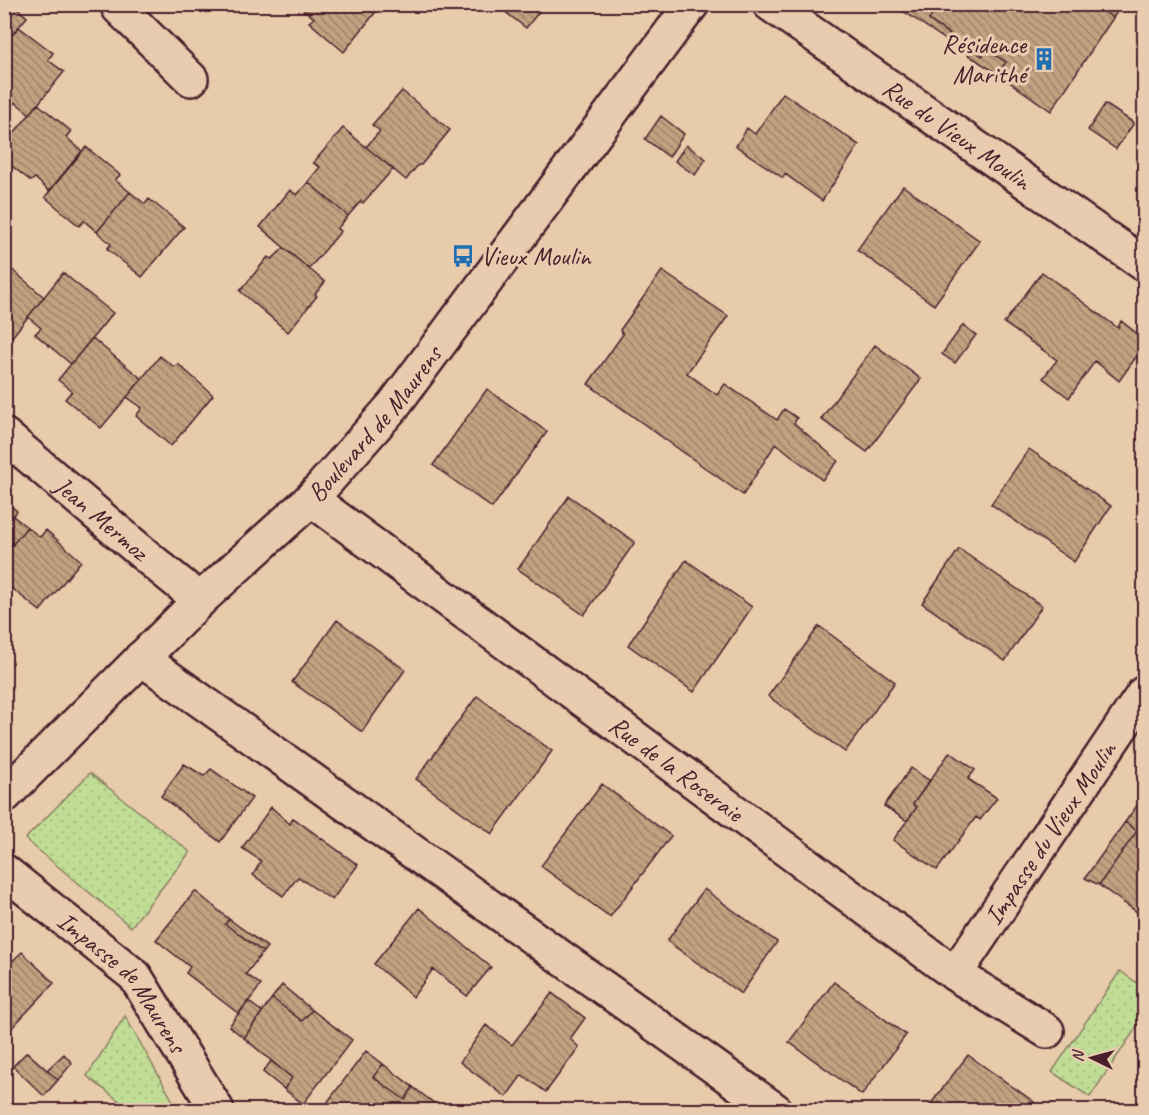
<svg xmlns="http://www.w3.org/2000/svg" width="1149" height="1115" font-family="Caveat,sans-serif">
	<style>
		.grass { fill: url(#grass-dots); stroke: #867e60; stroke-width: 1.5 }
		.building { fill: url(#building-back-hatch); stroke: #4a1f2b; stroke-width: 1.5 }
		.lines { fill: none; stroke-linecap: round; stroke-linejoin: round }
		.street-casing { stroke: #4a1f2b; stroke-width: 38 }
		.secondary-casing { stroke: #4a1f2b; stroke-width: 38 }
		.street { stroke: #e9ccaf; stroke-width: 33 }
		.secondary { stroke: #e9ccaf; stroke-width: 33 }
		.labels { text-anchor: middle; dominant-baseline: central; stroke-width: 6; stroke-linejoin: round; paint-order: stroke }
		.poi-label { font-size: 26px; fill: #4a1f2b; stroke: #e9ccaf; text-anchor: end }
		.street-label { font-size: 26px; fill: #4a1f2b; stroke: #e9ccaf }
	</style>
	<defs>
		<pattern id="grass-dots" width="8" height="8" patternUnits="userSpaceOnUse" patternTransform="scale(1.5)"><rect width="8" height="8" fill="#c1dd95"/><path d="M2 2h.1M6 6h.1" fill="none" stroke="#a7bd81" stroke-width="1.8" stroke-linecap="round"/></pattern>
		<pattern id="building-back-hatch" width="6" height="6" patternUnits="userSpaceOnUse" patternTransform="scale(1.5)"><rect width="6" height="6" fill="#c3a281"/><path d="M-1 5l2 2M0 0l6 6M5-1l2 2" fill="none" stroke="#a0836a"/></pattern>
	</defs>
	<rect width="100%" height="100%" fill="#e8cbab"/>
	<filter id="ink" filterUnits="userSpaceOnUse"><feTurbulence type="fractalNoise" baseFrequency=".0167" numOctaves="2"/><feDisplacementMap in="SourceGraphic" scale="12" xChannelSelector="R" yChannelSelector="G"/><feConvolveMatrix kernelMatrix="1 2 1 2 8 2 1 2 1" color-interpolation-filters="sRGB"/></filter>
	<g filter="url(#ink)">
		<!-- grass -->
		<path class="grass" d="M90,773l100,79 -59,75 -106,-88z
			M1120,971l24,17v28l-54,81 -38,-25z
			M125,1016l53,94h-47l-44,-34z"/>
		<!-- building -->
		<path class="building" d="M4,4h9l14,13 -23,27z
			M382,4l-38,48 -35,-30 5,-4 -16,-13z
			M495,4h50l-19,24z
			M893,4h29l12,9 -5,7 21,15 -4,5z
			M922,4h171l20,14 -62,93 -53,-37 8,-12 -19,-12 -5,6 -53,-36 5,-7z
			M1093,4h29l-9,14z
			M19,27l34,26 -5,7 16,12 -34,42 -15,-12 -2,3 -9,-7v-54z
			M972,49l10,7 5,-6 19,12 -8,12 -30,-19z
			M402,91l48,39 -29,35h-3l-12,15 -40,-33 14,-16 -8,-6z
			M783,93l76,52 -37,56 -37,-27 -2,4 -47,-32 11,-18 8,6z
			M38,104l33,27 -5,6 16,14 -33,40 -14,-13 -4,3 -27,-21v-15z
			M1105,104l29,19 -18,26 -28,-19z
			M661,116l23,18 -15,23 -24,-18z
			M343,128l50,41 -30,34 -2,-2 -13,15 -40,-34 12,-15 -7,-4z
			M686,145l20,14 -11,16 -20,-14z
			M86,147l34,28 -5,5 15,12 -33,40 -13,-11 -5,5 -34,-29z
			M308,182l40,34 -11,13 4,2 -32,38 -49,-42 30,-37 7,5z
			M903,186l77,55 -46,64 -77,-55z
			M130,192l15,12 4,-5 35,28 -42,50 -35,-28 4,-5 -14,-12z
			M284,248l41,34 -10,12 2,2 -29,36 -48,-41 28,-34 4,2z
			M10,268l34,29 -32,40 -8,-6v-62l3,2z
			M662,271l66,45 -41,57 30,22 8,-11 52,36 7,-11 13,9 -3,5 44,38 -16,19 -46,-37 -33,52 -155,-111 35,-50 -3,-4z
			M1042,272l76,56 3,-7 23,18v7l-25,35 -24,-20 -26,37 -26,-20 14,-18 -53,-37z
			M63,273l50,40 -42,51 -36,-30 6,-6 -13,-11z
			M963,325l13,10 -21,28 -13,-9z
			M92,338l50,41 -41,49 -36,-29 7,-8 -14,-11z
			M875,345l46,34 -54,73 -46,-33z
			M160,356l14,11 4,-3 35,31 -42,51 -35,-30 6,-8 -15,-11z
			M487,389l60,43 -55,76 -59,-43z
			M1029,449l82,57 -37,56 -83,-58z
			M569,496l66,46 -51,73 -66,-46z
			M4,500l13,11 -4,5 14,11 -23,28z
			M27,527l13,10 6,-7 35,31 -41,50 -36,-29v-27z
			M959,549l83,57 -37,55 -83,-58z
			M686,560l66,47 -58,85 -66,-47z
			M337,620l68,50 -43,62 -70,-50z
			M819,626l76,56 -50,70 -77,-56z
			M477,696l75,55 -60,83 -76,-55z
			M950,752l25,18 -7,9 29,19 -17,22 -4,-3 -39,53 -44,-30 24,-33 -4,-3z
			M184,764l20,12 7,-7 41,29 -32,44 -59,-46z
			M911,768l19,13 -17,23 4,3 -10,14 -23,-15z
			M602,784l69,52 -61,81 -69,-51z
			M1141,800l3,2v115l-45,-32 38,-54 -12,-9z
			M271,807l19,17 3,-6 65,47 -26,35 -34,-23 -15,19 -30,-21 8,-14 -19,-13z
			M1125,822l12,9 -38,54 -14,-7z
			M704,889l73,53 -36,52 -74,-53z
			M195,891l34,28 -4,5 38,28 -17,22 15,11 -22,29 -53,-41 4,-6 -34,-27z
			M419,908l72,59 -24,29 -34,-27 -20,28 -39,-33z
			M229,919l38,28 -4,5 -38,-28z
			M22,952l32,31 -47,50 -3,-3v-61z
			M834,982l72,53 -44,60 -73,-53z
			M282,985l30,25 -10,11 -30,-23z
			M552,993l33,25 -15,21 9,8 -33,45 -24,-17 -16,22 -46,-35 26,-37 26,20z
			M272,998l30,23 10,-11 40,30 -49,64 -19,-15 8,-11 -48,-40z
			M248,1001l14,11 -18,26 -15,-12z
			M366,1051l17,13 -10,13 32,23 8,-13 30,23h-108l-9,-6z
			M27,1052l31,28 -14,16 -31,-30z
			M64,1054l8,9 -14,17 -11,-10z
			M968,1055l66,47 -6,8h-102z
			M271,1061l21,17 -8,11 -21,-17z
			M383,1064l30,23 -8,13 -32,-23z
			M77,1101l13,9h-21z"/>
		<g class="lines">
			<!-- street casing -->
			<g class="street-casing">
				<g id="street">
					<path d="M117,4l2,4 72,71"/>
					<path id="s1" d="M4,435l148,126 48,39"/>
					<path id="s2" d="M311,499l644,475 92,57"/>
					<path d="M141,658l634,452"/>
					<path id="s3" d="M4,871l131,105 82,134"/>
					<path id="s4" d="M955,974l189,-281"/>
				</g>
			</g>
			<!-- secondary casing -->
			<g class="secondary-casing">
				<g id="secondary">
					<path id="s5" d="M770,4l374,260"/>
					<path id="s6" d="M4,796l196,-196 111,-101 82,-93 299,-402"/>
				</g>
			</g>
			<!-- street -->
			<use href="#street" class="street"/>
			<!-- secondary -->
			<use href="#secondary" class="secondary"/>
		</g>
	</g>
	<!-- icons -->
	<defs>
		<g id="building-bare" transform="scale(1.8)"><path d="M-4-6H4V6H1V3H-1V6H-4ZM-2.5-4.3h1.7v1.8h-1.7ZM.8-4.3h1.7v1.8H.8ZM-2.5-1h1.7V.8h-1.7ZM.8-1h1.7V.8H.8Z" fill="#1f6fb2" stroke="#e9ccaf" stroke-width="2.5" paint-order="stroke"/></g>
		<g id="bus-bare" transform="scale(1.8)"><path d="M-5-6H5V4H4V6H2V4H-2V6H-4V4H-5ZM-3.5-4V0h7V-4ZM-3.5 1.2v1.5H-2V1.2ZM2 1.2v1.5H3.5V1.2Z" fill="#1f6fb2" stroke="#e9ccaf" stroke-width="2.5" paint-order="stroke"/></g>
	</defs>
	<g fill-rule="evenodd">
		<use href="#building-bare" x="1044" y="59"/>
		<use href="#bus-bare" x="463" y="256"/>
	</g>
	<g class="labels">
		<!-- poi labels -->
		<g class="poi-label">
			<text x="1026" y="44">Résidence<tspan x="1026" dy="30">Marithé</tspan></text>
			<text x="481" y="256" text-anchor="start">Vieux Moulin</text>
		</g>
		<!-- street labels -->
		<g class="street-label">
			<text stroke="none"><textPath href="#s5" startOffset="228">Rue du Vieux Moulin</textPath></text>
			<text stroke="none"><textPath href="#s6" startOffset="526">Boulevard de Maurens</textPath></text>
			<text stroke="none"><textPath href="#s1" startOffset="128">Jean Mermoz</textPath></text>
			<text stroke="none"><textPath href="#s2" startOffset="454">Rue de la Roseraie</textPath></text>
			<text stroke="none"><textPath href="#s4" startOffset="170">Impasse du Vieux Moulin</textPath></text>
			<text stroke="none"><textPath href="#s3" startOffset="164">Impasse de Maurens</textPath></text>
		</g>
	</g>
	<!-- margin -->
	<rect width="1149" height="1115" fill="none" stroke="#e9ccaf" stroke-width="24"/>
	<rect x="12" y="12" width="1125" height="1091" fill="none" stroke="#4a1f2b" stroke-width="2" filter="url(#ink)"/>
	<!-- north arrow -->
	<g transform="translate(1092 1058) rotate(275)" stroke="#e9ccaf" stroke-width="4.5" paint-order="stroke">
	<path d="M0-4.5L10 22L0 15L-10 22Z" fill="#4a1f2b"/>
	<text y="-9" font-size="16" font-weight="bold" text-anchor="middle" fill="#4a1f2b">N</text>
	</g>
</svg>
